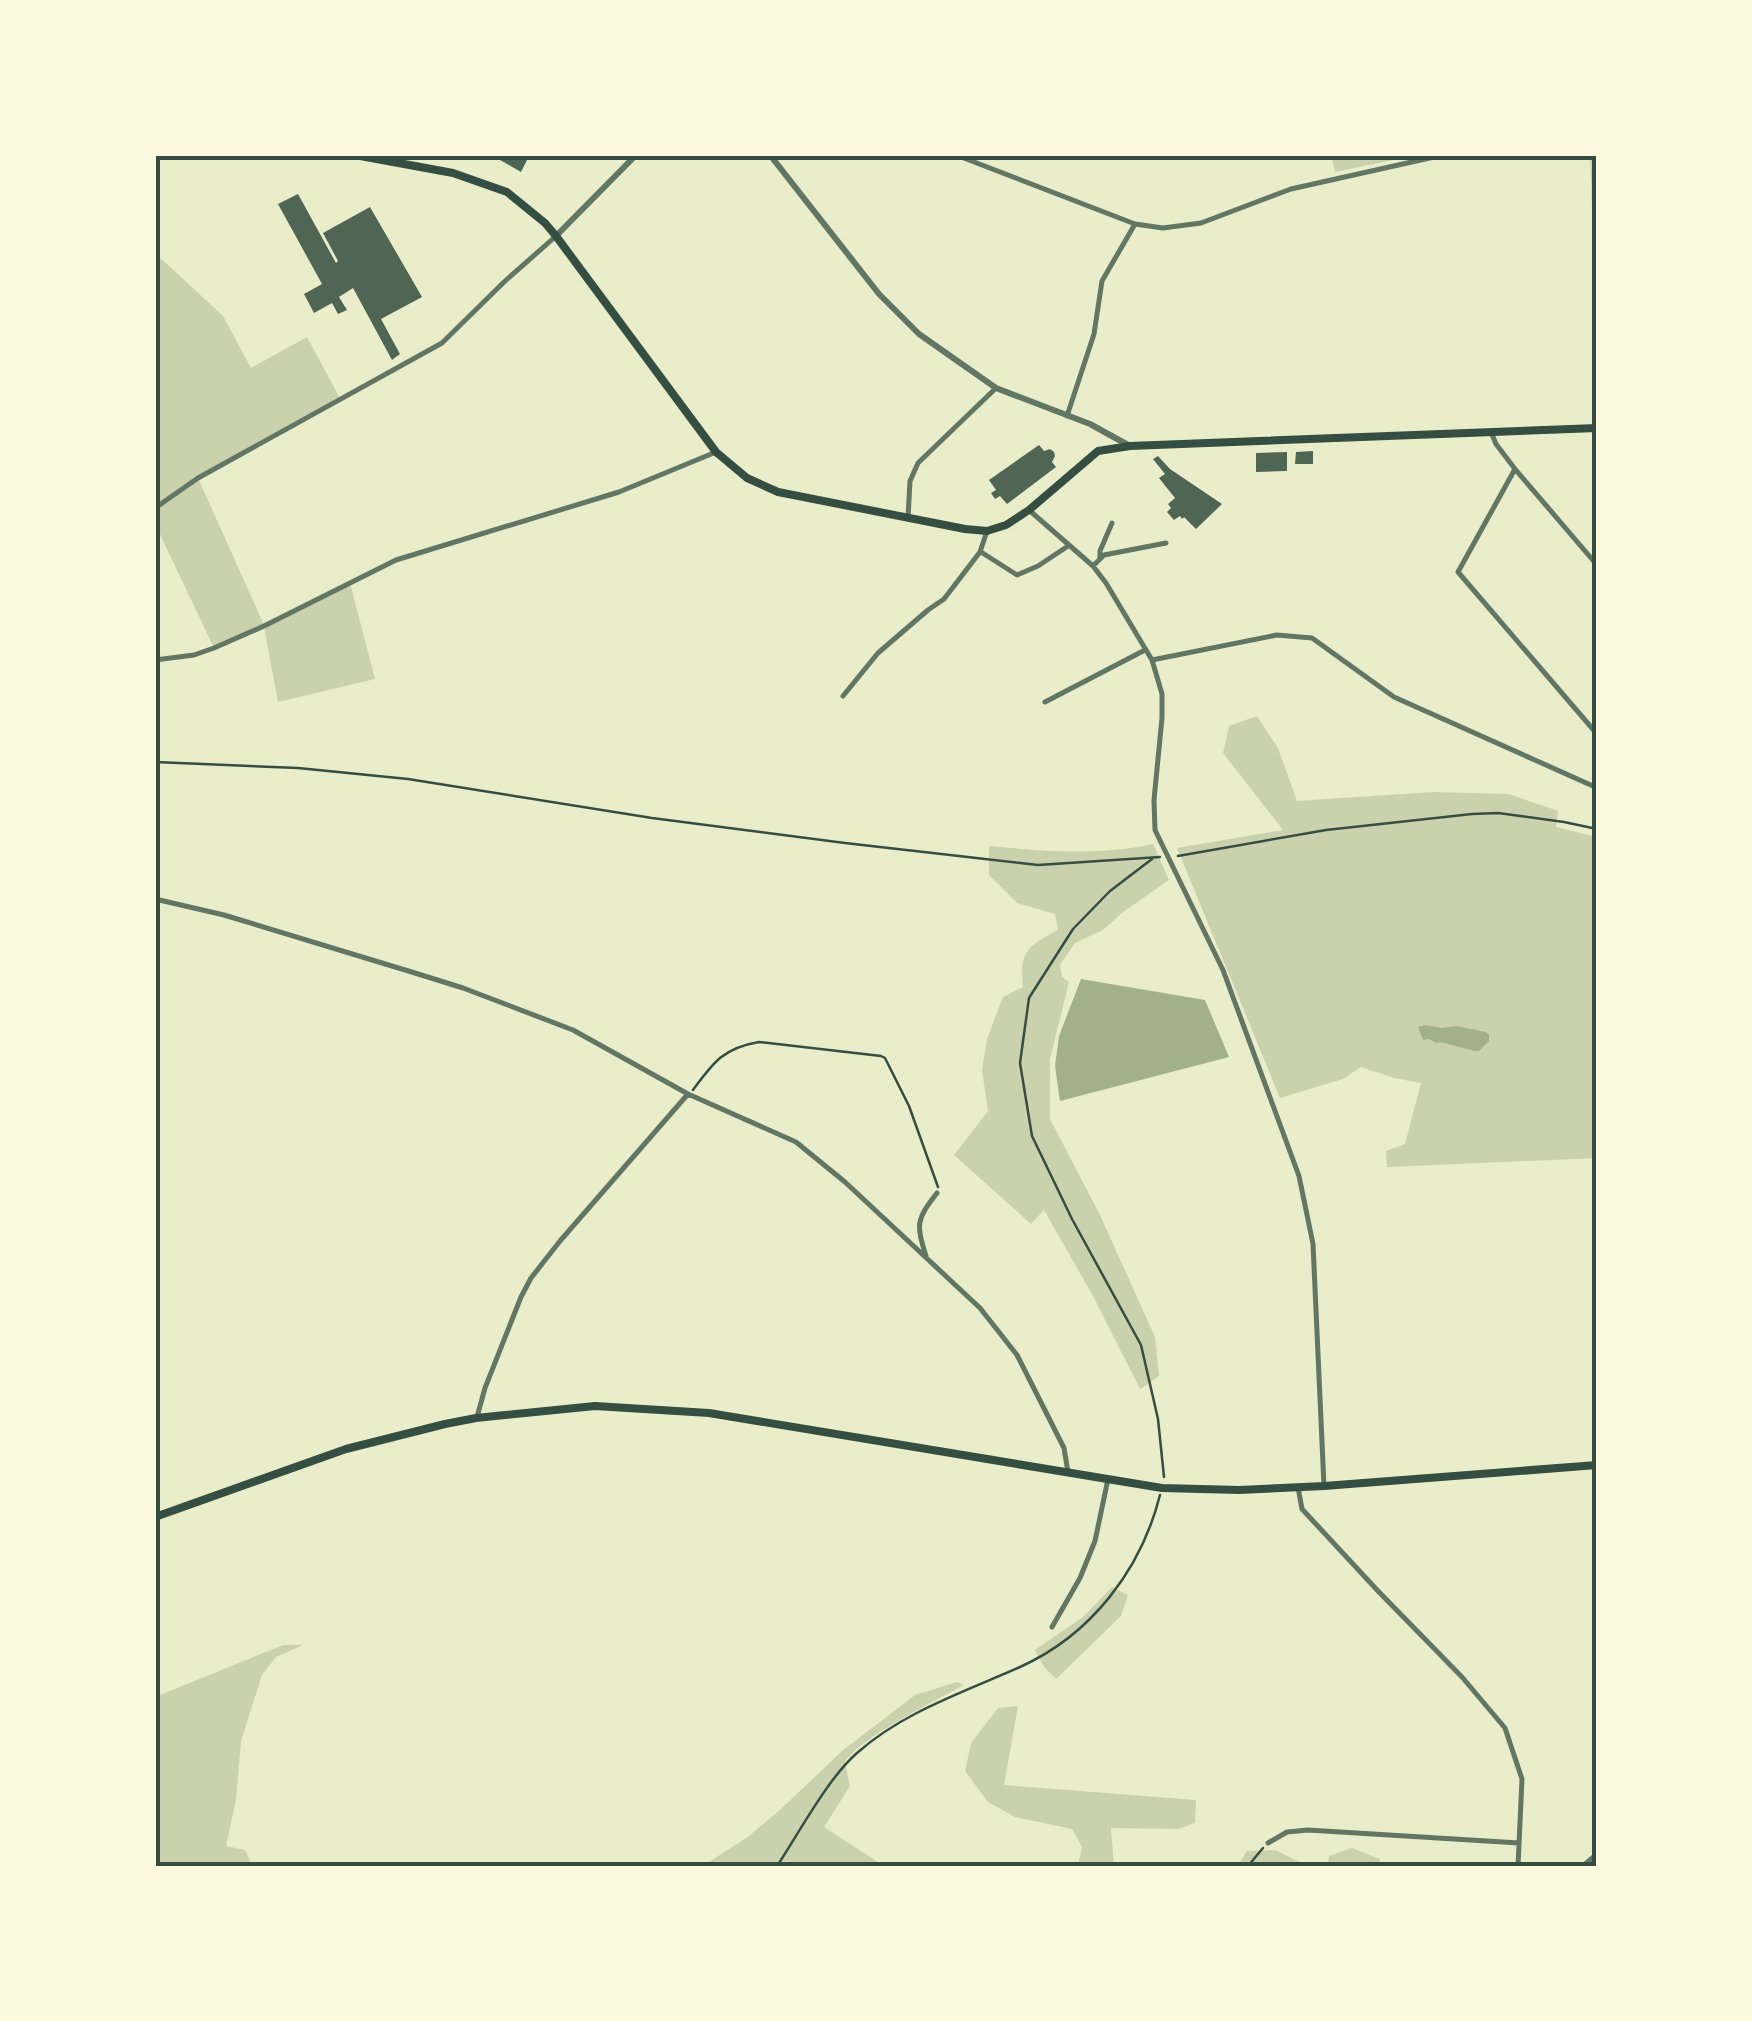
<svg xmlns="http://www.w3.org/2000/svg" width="1752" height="2021" font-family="Literata,serif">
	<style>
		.green { fill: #cad2ad }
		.water { fill: #a3b18a }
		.building { fill: #4f6655 }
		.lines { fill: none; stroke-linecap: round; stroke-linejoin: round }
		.path { stroke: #344e41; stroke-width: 2.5 }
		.minor { stroke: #617663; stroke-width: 5 }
		.tertiary { stroke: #617663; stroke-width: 6 }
		.secondary { stroke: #344e41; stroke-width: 8 }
		.neatline { fill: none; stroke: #344e41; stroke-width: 4 }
	</style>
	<rect width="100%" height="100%" fill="#e9edc9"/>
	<!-- green -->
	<path class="green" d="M1331,155h65l2,4 -63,13z
		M1590,155h7l-1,155z
		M155,253l68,63 28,52 56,-31 34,63 -143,78 66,147 86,-42 25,96 -97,23 -14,-75 -50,21 -59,-124z
		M1257,716l21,32 19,53 135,-9 77,2 49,17 -2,16 41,10v321l-210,9 -1,-16 19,-7 16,-61 -27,-5 -33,-11 -18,12 -63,19 -103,-250 106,-18 -60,-77 6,-27z
		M1153,844l16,36 -46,32 -20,18 -28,13 -15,22 2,12 7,5 -19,77v60l50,96 55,122 4,39 -19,13 -47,-93 -49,-86 -13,14 -77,-69 34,-44 -6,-41 5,-31 16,-42 20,-10c-4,-36 5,-41 35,-57l-3,-16 -38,-11 -28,-28v-29c55,5 110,10 164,-2z
		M1112,1587l16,8 -7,21 -65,63 -12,-12 -9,-17 48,-33z
		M283,1645h20l-27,12 -14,18 -21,66 -5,59 -10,46 19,4 5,10 -2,6h-93v-169z
		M957,1682l7,3c-29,16 -103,52 -119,77l5,24 -26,41 60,39h-181l46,-30 32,-27 61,-58 73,-56z
		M1018,1706l-14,79 192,15 -1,23 -17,6 -67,-1 3,38h-36l4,-19 -10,-18 -57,-12 -27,-15 -23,-31 6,-28 27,-35z
		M1352,1848l28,11v7h-52l1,-10z
		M1275,1850l33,16h-71l10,-15z"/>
	<!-- water -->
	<path class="water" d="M1081,979l124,21 24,57 -169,44 -5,-35 4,-30z
		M1426,1025l15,3 15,-2 30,6 3,3v6l-10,10h-4l-35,-9 -3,1 -8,-4 -6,1 -5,-13z"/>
	<!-- building -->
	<path class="building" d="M503,155h15l9,5 -6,12 -21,-12z
		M298,194l38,69 2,-2 -15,-28 47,-26 52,90 -41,22 19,35 -8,6 -39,-72 -14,9 8,13 -9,4 -6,-11 -18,10 -10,-19 18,-10 -44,-80z
		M1039,445l5,6 6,-2 4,3 1,4 -3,6 4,5 -49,37 -7,-8 -5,3 -4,-6 5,-3 -7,-10z
		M1313,451v13h-18l1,-12z
		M1287,452v19l-31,1v-19z
		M1158,456l12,13 52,35 -26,25 -12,-12 -2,2 -2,-3 -6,4 -7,-8 4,-4 -3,-4 7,-6 -16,-20 6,-4 -12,-15z"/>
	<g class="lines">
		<!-- path -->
		<path class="path" d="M155,762l143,6 110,11 244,39 193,25 193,22 122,-8
			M1178,856l148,-26 146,-16 26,-1 66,9 33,7
			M1152,859l-42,32 -37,38 -44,69 -9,65 12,73 40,83 69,126 17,74 6,58
			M693,1090c20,-27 30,-42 66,-48l122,14 4,2 24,48 29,81
			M777,1866c22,-33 51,-88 80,-113 46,-41 107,-61 163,-86 71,-32 121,-97 140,-172
			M1248,1866l15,-18"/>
		<!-- minor -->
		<path class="minor" d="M956,155l179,69 28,4 38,-5 90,-34 152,-34
			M1067,416l27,-82 8,-53 33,-57
			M1491,432l5,12 19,25 82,96
			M1515,469l-57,103 139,162
			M155,508l43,-30 244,-135 62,-61 52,-46
			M1029,510l64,56 13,17 46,77 10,34v24l-8,82 1,30 68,140 76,206 14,68 11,242
			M908,518l2,-37 8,-18 78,-75
			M981,552l36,23 21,-9 30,-20
			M1100,558v-7l12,-28
			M1093,566l11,-11 62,-12
			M155,660l39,-5 20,-7 50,-22 132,-66 223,-68 97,-40
			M1152,660l125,-25 35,3 82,59 199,89 4,-3
			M843,696l35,-43 50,-43 16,-11 36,-47 7,-21
			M1045,702l100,-52
			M155,899l69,16 191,58 48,15 110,42 115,64 108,48 49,40 135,126 37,47 47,93 4,24
			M926,1256c-10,-32 -10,-36 11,-63
			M477,1417l8,-29 36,-91 10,-19 29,-37 128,-147
			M1298,1487l4,22 76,82 84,86 43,51 17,51 -4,87
			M1052,1627l28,-49 15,-37 13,-62
			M1268,1843l19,-11 21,-2 211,13
			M1583,1866l14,-12"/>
		<!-- tertiary -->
		<path class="tertiary" d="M770,155l109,139 40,40 77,54 94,36 40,22
			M556,236l80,-81"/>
		<!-- secondary -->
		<path class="secondary" d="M355,155l98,18 54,19 38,31 11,13 160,216 31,26 31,14 187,37 22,2 19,-6 23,-15 69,-59 32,-5 467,-18
			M155,1517l191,-68 99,-25 31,-6 119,-12 114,7 453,75 77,2 85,-4 273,-21"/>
	</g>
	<!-- border -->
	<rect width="1752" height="2021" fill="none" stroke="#fefae0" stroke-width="315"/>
	<rect x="158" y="158" width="1436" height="1706" class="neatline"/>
</svg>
